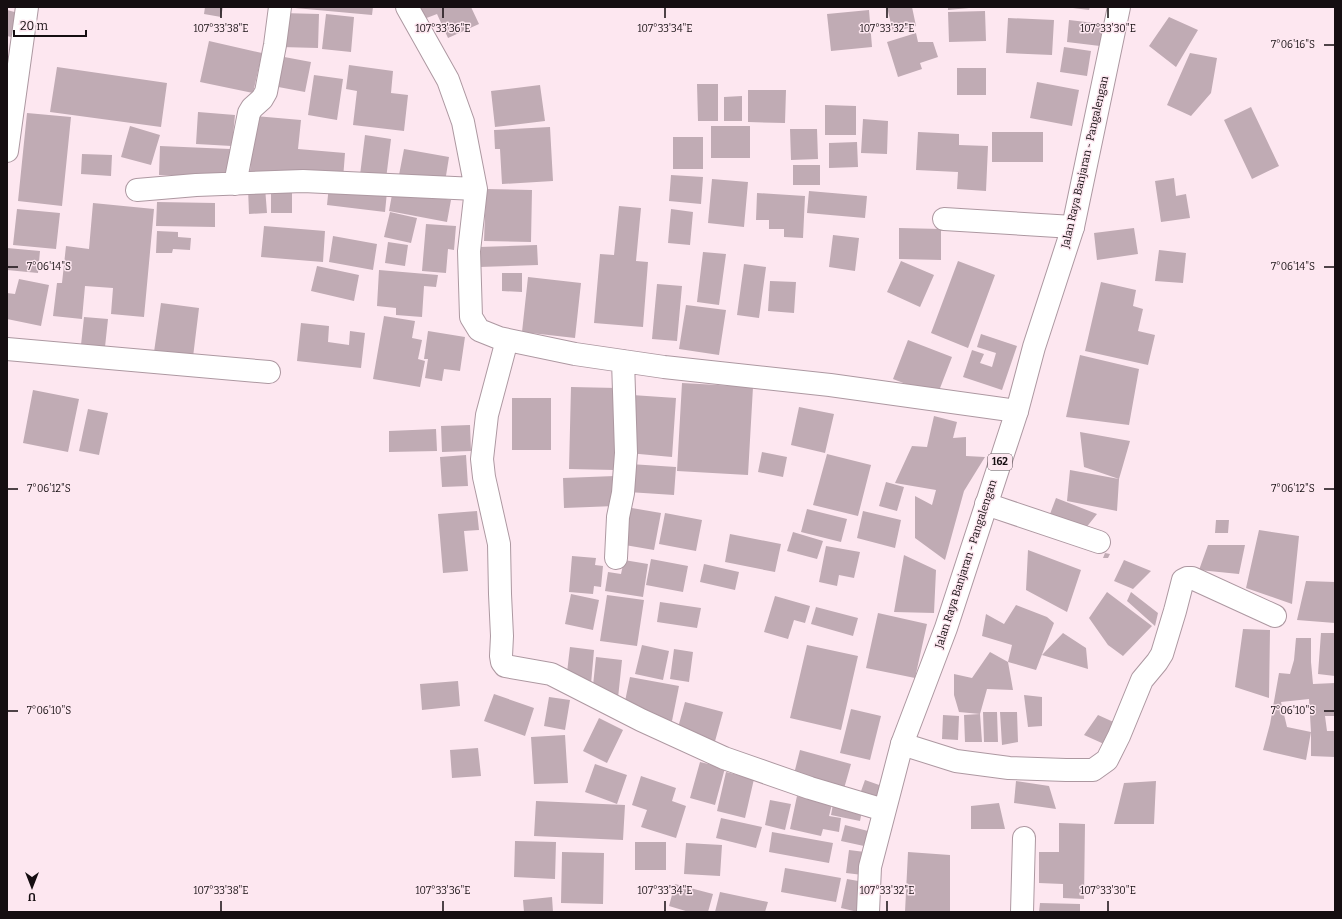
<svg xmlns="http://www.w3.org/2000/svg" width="1342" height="919" font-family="Bitter,serif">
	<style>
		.building { fill: #c0abb4; fill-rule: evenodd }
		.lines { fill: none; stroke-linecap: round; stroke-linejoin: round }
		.minor-casing { stroke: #ad98a1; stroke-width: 24 }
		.primary-casing { stroke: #ad98a1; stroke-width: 24 }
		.minor { stroke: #fff; stroke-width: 22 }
		.primary { stroke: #fff; stroke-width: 22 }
		.ticks { fill: none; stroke: #150e11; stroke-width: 1.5 }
		.labels { text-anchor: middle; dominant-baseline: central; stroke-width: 3; stroke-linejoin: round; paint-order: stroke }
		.shield { fill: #fde7f0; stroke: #5b4f54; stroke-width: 1 }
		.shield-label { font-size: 10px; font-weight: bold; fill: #150e11 }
		.street-label { font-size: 11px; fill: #150e11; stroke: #fde7f0 }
		.ticks-label { font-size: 10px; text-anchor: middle; fill: #150e11; stroke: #fde7f0; stroke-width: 3; stroke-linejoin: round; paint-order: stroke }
	</style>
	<rect width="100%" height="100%" fill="#fde7f0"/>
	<!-- building -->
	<path class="building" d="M205,7h18l-2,10 -17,-3z
		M295,7h78l-1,8 -77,-7z
		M418,7h53l8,17 -31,14 -11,-24 -13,5z
		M887,7h25l4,19 -23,6z
		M948,7h21v1l-21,2z
		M1073,7h17l-1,3 -16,-2z
		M7,10l15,4 -7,24 -8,-2z
		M869,10l3,37 -41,4 -4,-37z
		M985,11l1,30 -37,1 -1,-30z
		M282,13l37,1 -1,34 -37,-1z
		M326,14l28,3 -3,35 -29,-3z
		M1169,17l29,13 -22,37 -27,-21z
		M1008,18l46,2 -2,35 -46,-2z
		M1069,20l34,4 -3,22 -33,-4z
		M916,33l2,9h15l5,15 -18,6 2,6 -24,8 -11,-35z
		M209,41l53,12 -9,40 -53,-11z
		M1064,47l27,4 -4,25 -27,-4z
		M1190,53l27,5 -6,35 -20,23 -24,-11z
		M279,56l32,6 -6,30 -32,-6z
		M349,65l44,6 -2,22 17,2 -4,36 -51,-6 4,-34 -11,-2z
		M57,67l110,16 -6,44 -111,-15z
		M957,68h29v27h-29z
		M314,75l29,4 -6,41 -29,-5z
		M1037,82l42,8 -7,36 -42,-8z
		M697,84h21v37h-20z
		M540,85l5,36 -50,6 -4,-36z
		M748,90h38l-1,33 -37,-1z
		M742,96v25h-18v-24z
		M825,105l31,1v29h-31z
		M1251,107l28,59 -27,13 -28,-59z
		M198,112l37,3 -3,31 -36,-2z
		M27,113l44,4 -9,89 -44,-5z
		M255,116l46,4 -3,29 47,4 -2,26 -93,-8z
		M863,119l25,2 -1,33 -26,-1z
		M130,126l30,9 -9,30 -30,-8z
		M711,126h39v32h-39z
		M550,127l3,54 -51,3 -2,-35h-5l-1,-19z
		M790,129h27l1,30 -27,1z
		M918,132l41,2v11l29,1 -2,45 -29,-2 1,-17 -42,-2z
		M992,132h51v30h-51z
		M365,135l26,4 -5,40 -26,-4z
		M673,137h30v32h-30z
		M857,142l1,25 -29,1v-25z
		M160,146l70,3 -2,28 -69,-2z
		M404,149l45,8 -4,25 -46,-7z
		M82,154l30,1 -1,21 -30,-2z
		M793,165h27v20h-27z
		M671,175l32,2 -2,27 -32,-3z
		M1174,178l2,18 10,-2 4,24 -29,4 -6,-41z
		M712,179l36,3 -4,45 -36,-4z
		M329,185l58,7 -2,20 -58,-7z
		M265,187l2,26 -18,1 -1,-26z
		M271,187h21v26h-21z
		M393,189l58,11 -4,22 -58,-11z
		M486,189l46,1 -1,52 -47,-1z
		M809,191l58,5 -2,22 -58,-5z
		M757,193l48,3 -2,42 -19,-1v-8h-15v-9h-13z
		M157,202l58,1v24l-59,-1z
		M93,203l61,6 -10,108 -33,-3 2,-26 -28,-2 -3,33 -29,-3 4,-33h5l4,-37 23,3z
		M619,206l22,2 -5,53 12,1 -5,65 -49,-4 6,-69 14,1z
		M17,209l43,4 -4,36 -43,-4z
		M671,209l22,3 -3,33 -22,-2z
		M390,212l27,6 -6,25 -27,-6z
		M426,224l30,2 -2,24 -6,-1 -2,24 -24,-2z
		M264,226l61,5 -2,31 -62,-5z
		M899,228l42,1v31l-42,-1z
		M1134,228l4,26 -41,6 -3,-27z
		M157,231l21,1v5l13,1 -1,12 -17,-1 -1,4h-16z
		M833,235l26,3 -4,33 -26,-4z
		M333,236l44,8 -4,26 -44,-8z
		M388,242l20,3 -3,21 -20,-3z
		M537,245l1,20 -59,2v-20z
		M7,248l33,3 -2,22 -31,-3z
		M1159,250l27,3 -3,30 -28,-2z
		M703,252l23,2 -7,51 -22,-3z
		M901,261l33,14 -14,32 -33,-15z
		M958,261l37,14 -27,73 -37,-15z
		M744,264l22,3 -7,51 -22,-3z
		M317,266l42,9 -5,26 -43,-10z
		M379,270l59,5 -2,12 -12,-1 -2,31 -26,-2v-7l-19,-2z
		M502,273h20v19l-20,-1z
		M528,277l53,6 -6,55 -53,-6z
		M19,279l30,6 -8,41 -34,-7v-26l8,1z
		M770,281l26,1 -2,31 -26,-2z
		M1101,282l35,8 -3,16 10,3 -5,22 17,4 -7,30 -63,-14z
		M657,284l25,2 -5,55 -25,-2z
		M161,303l38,5 -6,49 -39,-5z
		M686,305l40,5 -7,45 -40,-6z
		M384,316l31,5 -3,17 10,2 -4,19 7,2 -5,26 -47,-8z
		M84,317l24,2 -3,28 -24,-2z
		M301,323l28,3 -1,16 21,3 1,-14 15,2 -4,35 -64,-7z
		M428,331l37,6 -5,34 -16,-2 -2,12 -17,-3 3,-19h-4z
		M981,334l36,12 -15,44 -39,-13 9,-27 12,4 -4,9 12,4 4,-14 -19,-6z
		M908,340l44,17 -15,39 -44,-17z
		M1080,355l59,14 -10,56 -63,-8z
		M682,383l71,4 -5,88 -71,-4z
		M571,387l46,1 -2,82 -46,-1z
		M33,390l46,9 -11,53 -45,-9z
		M632,395l44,3 -4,59 -44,-4z
		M512,398h39v52h-39z
		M799,407l35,7 -9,39 -34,-8z
		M88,409l20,4 -9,42 -20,-4z
		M934,416l23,6 -4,16 13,-1v19l19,1 -21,34 -19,69 -30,-22v-42l17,9 4,-15 -41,-7 17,-37 15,1z
		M470,425l1,26 -29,1 -1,-26z
		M436,429l1,22 -48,1v-21z
		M1080,432l50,9 -11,38 -35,-12z
		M762,452l25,5 -4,20 -25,-5z
		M827,454l44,11 -13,51 -45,-11z
		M466,455l2,31 -26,1 -2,-30z
		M630,464l46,3 -2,28 -46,-3z
		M1070,470l49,9 -2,32 -50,-10z
		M615,476v30l-51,2 -1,-30z
		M886,482l18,5 -7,24 -18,-5z
		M1056,498l41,16 -12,15 -35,-15z
		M626,507l35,6 -7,37 -35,-6z
		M807,509l40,10 -6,23 -40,-10z
		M477,511l2,19 -15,1 4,40 -25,2 -5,-59z
		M863,511l38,9 -6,28 -38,-10z
		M665,513l37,7 -6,31 -37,-7z
		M1216,520h13l-1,13h-13z
		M1259,530l40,6 -7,68 -46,-16z
		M793,532l30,9 -6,18 -30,-8z
		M730,534l51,10 -6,28 -50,-10z
		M1208,545h37l-6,29 -40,-4z
		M826,546l34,6 -6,26 -15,-3 -2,11 -18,-4z
		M1028,550l53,20 -14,42 -41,-22z
		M1105,553l5,1 -2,4h-5z
		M904,555l32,15 -2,43 -40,-1z
		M572,556l24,2 -1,7 8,1 -2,21 -7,-1 -1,8 -24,-2z
		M651,559l37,7 -5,26 -37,-7z
		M624,560l24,4 -5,33 -38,-6 3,-19 13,2z
		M1124,560l27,11 -18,18 -19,-8z
		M704,564l35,8 -4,18 -35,-8z
		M1306,581l29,1v41l-38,-3z
		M1107,592l45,34 -29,30 -15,-11 -19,-27z
		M1131,592l27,21 -3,13 -28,-25z
		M571,594l28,6 -6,30 -28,-6z
		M607,595l37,5 -7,46 -37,-5z
		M775,596l35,10 -5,17 -11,-3 -6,19 -24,-7z
		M660,602l41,6 -4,20 -40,-6z
		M1016,605l31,12 7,6 -18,47 -28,-8 4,-17 -30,-9 4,-22 18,10z
		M816,607l42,11 -5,18 -42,-12z
		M878,613l49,11 -12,54 -49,-10z
		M1243,629l27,1 -1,68 -34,-11z
		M1063,633l23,15 2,21 -46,-14z
		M1321,633h14v43l-17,-2z
		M1296,638h15v24l2,22 22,-1v33h-10l2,15h8v26l-24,-1v-24l-5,28 -43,-10 7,-26 9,-51 11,1 4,-14zM1309,699l2,33 -24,-5 -6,-25z
		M642,645l27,6 -6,29 -28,-6z
		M807,645l51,11 -17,74 -51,-12z
		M570,647l24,3 -3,34 -25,-3z
		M674,649l19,3 -4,30 -19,-3z
		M990,652l18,10 5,28 -26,-1 -7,25 -21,-2 -5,-17v-21l18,4z
		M596,657l26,3 -4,38 -26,-3z
		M630,677l49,9 -7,35 -49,-10z
		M458,681l2,25 -38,4 -2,-26z
		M494,694l40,14 -9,28 -41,-15z
		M1024,695l18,2v29l-14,1z
		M549,697l21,3 -5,30 -21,-4z
		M685,702l38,10 -9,33 -38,-10z
		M851,709l30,7 -11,44 -30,-7z
		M983,712h14l1,30h-14z
		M1000,712h17l1,30 -16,3z
		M980,714l2,28h-17l-1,-27z
		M943,715l16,1 -1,24 -16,-1z
		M1098,715l20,9 -14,20 -20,-9z
		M599,718l24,12 -16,33 -24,-12z
		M565,735l3,48 -34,1 -3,-47z
		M478,748l3,28 -29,2 -2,-28z
		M800,750l51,14 -8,28 -50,-14z
		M700,762l25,6 -10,37 -25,-7z
		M595,764l32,11 -10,29 -32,-12z
		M726,772l28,7 -9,39 -28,-7z
		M641,776l35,12 -4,13 14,5 -10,32 -35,-11 6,-17 -15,-5z
		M865,780l17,6 -5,14 -17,-6z
		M1016,781l33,5 7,23 -42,-6z
		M1156,781l-2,43h-40l10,-41z
		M797,796l35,8 -3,12 12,2 -2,14 -16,-3 -2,7 -31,-7z
		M834,799l29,7 -3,15 -29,-6z
		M770,800l21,4 -6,26 -20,-5z
		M536,801l89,4 -2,35 -89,-4z
		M999,803l6,26h-34v-23z
		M721,818l41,9 -6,21 -40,-10z
		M1059,823l26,1 -1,75 -21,-1v-14l-24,-1v-31h20z
		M845,825l23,6 -4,15 -23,-5z
		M772,832l61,11 -4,20 -60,-11z
		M515,841l41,1 -1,37 -41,-2z
		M635,842h31v28h-31z
		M686,843l36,2 -2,31 -36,-2z
		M849,850l16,2 -2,23 -17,-2z
		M562,852l42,1 -1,51 -42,-1z
		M908,852l42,3v57h-45z
		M785,868l56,10 -5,24 -55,-10z
		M847,879l17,3 -6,30 -17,-4z
		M675,884l38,10 -5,18h-19l-20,-6z
		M720,892l48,10 -3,10h-50z
		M552,897l1,15h-29l-1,-12z
		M1040,903l40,1v8h-41z"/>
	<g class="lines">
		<!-- minor casing -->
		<g class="minor-casing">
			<path id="minor" d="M407,7l41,73 15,42 13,67 -7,62 2,66 8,13 20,8 76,16 89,13 166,18 187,26
				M7,151l20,-144
				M235,184l14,-71 3,-5 10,-9 4,-7 9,-47 5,-38
				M137,190l59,-5 107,-4 173,8
				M944,219l129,8
				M507,340l-20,75 -5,44 2,18 15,67 1,50 2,42 -1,20 1,6 3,4 46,8 90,46 83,38 86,30 74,22
				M7,349l262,23
				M986,504l113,38
				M616,558l2,-41 5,-24 3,-40 -3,-92
				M902,744l54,17 53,7 57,2h27l14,-10 12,-24 23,-56 15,-18 5,-8 13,-43 8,-31 4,-2h5l83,38
				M1022,912l2,-74"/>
		</g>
		<!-- primary casing -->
		<g class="primary-casing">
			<path id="primary" d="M868,912l2,-45 32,-123 44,-116 71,-217 17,-64 39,-120 46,-220"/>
		</g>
		<!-- minor -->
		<use href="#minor" class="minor"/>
		<!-- primary -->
		<use href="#primary" class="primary"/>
	</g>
	<!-- ticks -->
	<path class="ticks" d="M221,8v10M443,8v10M665,8v10M887,8v10M1108,8v10M1324,45h10M8,267h10M1324,267h10M8,489h10M1324,489h10M8,711h10M1324,711h10M221,901v10M443,901v10M665,901v10M887,901v10M1108,901v10"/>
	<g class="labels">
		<!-- shield labels -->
		<rect class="shield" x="988" y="454" width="24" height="16" rx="3"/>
		<g class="shield-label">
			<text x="1000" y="462">162</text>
		</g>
		<!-- street labels -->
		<g class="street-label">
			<text transform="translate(1085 162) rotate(-77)">Jalan Raya Banjaran - Pangalengan</text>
			<text transform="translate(966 564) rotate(-72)">Jalan Raya Banjaran - Pangalengan</text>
		</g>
	</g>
	<g class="ticks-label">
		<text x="221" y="32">107°33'38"E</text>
		<text x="443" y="32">107°33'36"E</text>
		<text x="665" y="32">107°33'34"E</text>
		<text x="887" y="32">107°33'32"E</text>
		<text x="1108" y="32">107°33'30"E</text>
		<text x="1293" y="48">7°06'16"S</text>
		<text x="1293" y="270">7°06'14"S</text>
		<text x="49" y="270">7°06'14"S</text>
		<text x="1293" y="492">7°06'12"S</text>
		<text x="49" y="492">7°06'12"S</text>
		<text x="1293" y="714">7°06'10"S</text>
		<text x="49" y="714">7°06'10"S</text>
		<text x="221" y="894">107°33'38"E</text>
		<text x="443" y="894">107°33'36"E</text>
		<text x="665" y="894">107°33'34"E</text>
		<text x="887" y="894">107°33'32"E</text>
		<text x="1108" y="894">107°33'30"E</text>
	</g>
	<!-- border -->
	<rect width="1342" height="919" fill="none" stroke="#150e11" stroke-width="16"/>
	<!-- north arrow -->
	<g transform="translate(32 887) rotate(180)" stroke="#fde7f0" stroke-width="3" paint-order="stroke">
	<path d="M0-3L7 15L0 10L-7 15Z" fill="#150e11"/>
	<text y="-6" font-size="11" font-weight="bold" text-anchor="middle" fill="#150e11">U</text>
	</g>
	<!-- scale -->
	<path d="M14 30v6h72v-6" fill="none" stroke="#150e11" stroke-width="2"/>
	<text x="20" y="30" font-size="12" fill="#150e11" stroke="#fde7f0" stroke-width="3" paint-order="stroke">20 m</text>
</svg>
